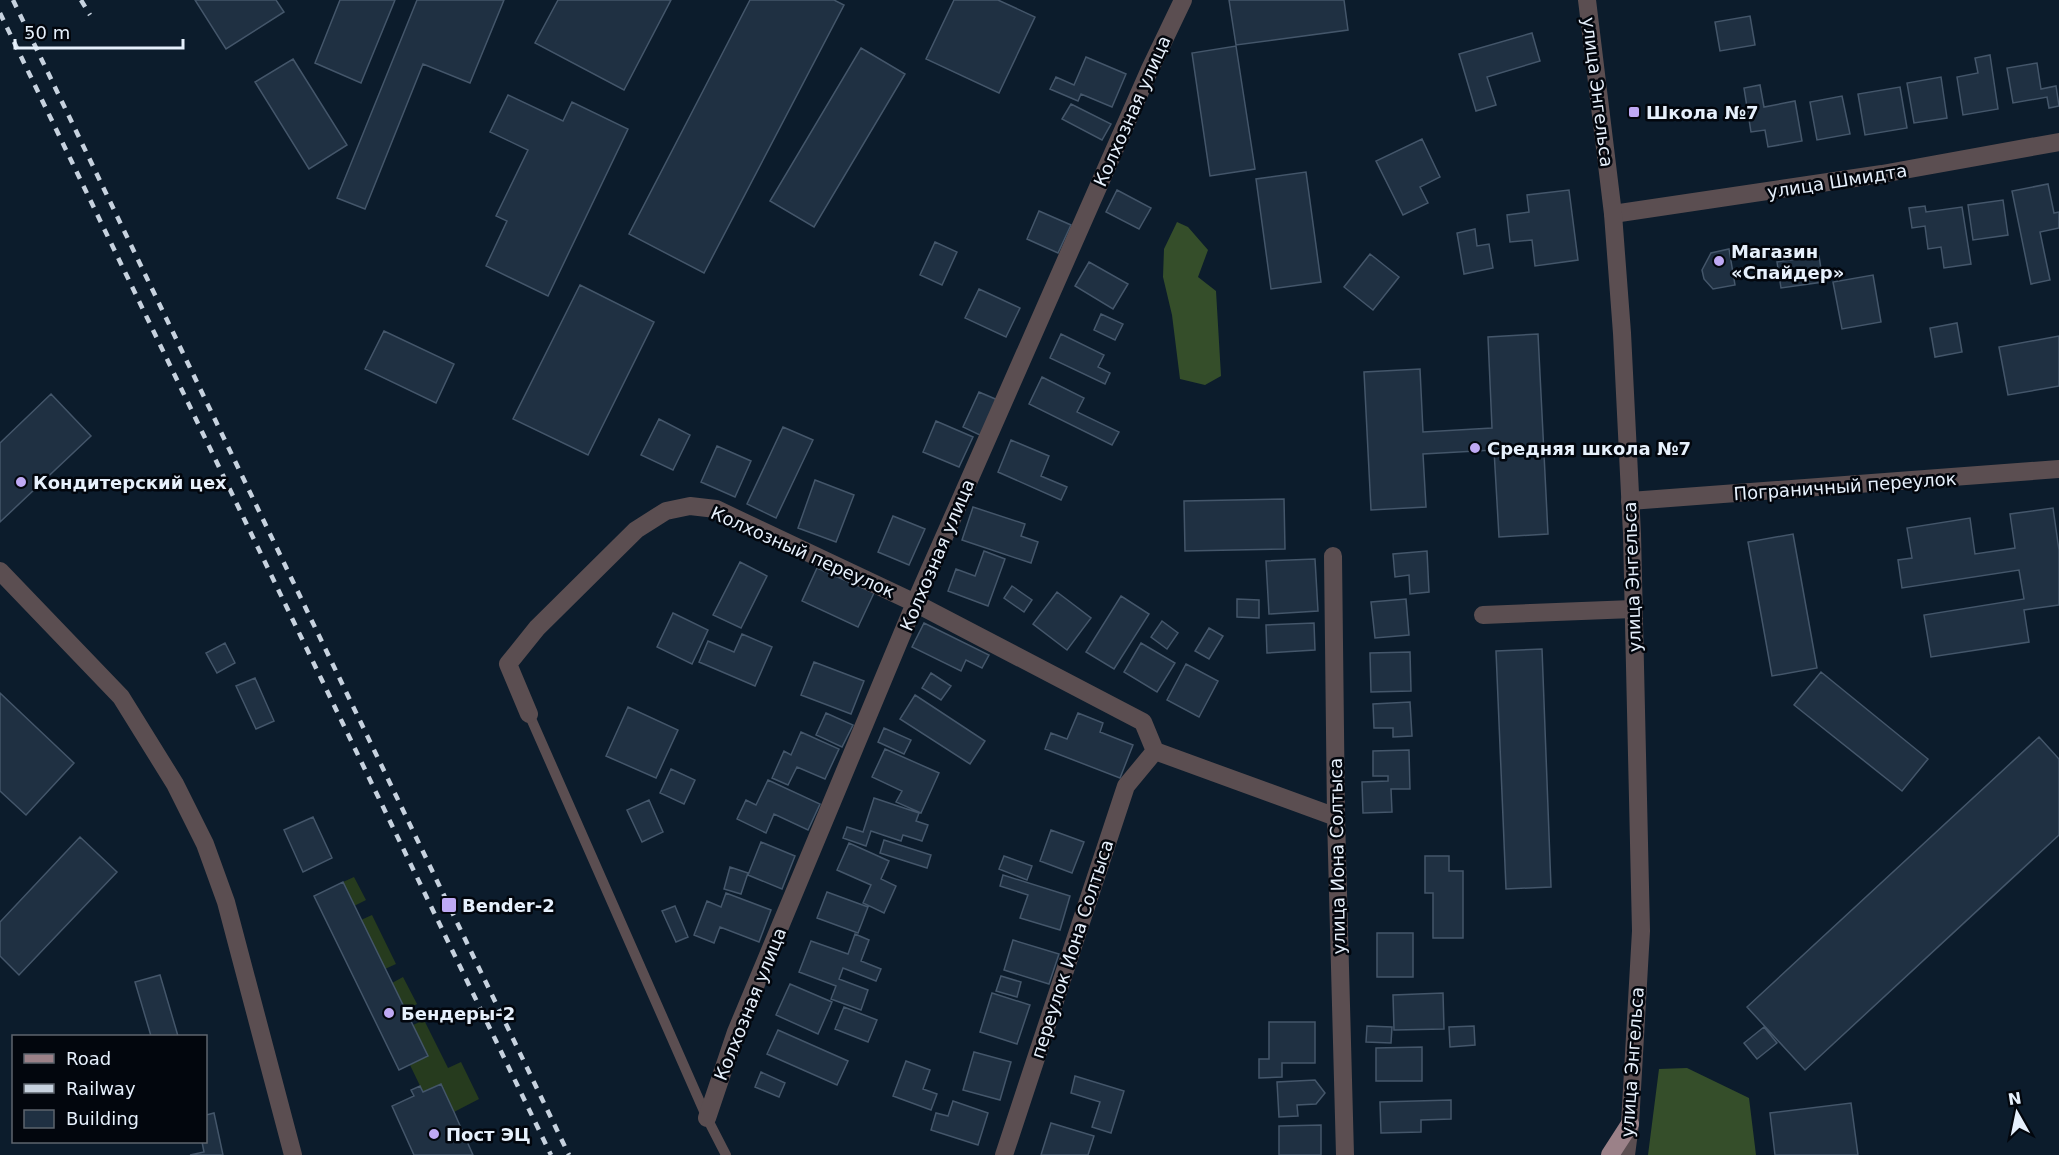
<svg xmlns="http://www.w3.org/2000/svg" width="2059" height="1155" font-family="'DejaVu Sans',sans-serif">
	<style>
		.green { fill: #263b1e }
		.forest { fill: #354e2a }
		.building { fill: #1f3042; stroke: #44566a; stroke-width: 1.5 }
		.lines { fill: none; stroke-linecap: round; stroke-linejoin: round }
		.service { stroke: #5b4e51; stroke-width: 10 }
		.minor { stroke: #5b4e51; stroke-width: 18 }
		.tertiary { stroke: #5b4e51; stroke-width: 18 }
		.primary { stroke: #9b8188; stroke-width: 18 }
		.rail { stroke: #c7d2df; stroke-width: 4.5; stroke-dasharray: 8 8; stroke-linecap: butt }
		.poi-dot { fill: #bfa9f4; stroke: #02060d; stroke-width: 2 }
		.labels { text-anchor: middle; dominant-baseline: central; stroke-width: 5; stroke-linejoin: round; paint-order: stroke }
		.street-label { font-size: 18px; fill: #e6f0fc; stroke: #02060d }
		.poi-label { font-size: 18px; font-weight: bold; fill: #e6f0fc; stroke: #02060d; text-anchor: start }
	</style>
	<rect width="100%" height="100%" fill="#0c1c2c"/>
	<!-- green -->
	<path class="green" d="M354,877l12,23 -12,6 -11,-24z
		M372,915l24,49 -11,5 -24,-49z
		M403,977l14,27 -11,6 -14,-27z
		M424,1020l24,48 13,-6 18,37 -25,13 -13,-28 -18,8 -13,-27 18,-9 -15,-31z"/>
	<!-- forest -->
	<path class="forest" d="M1177,222l11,5 20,23 -10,27 18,14 5,85 -16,9 -25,-6 -8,-64 -9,-38 1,-28z
		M1687,1068l62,30 7,57h-108l11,-86z"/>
	<!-- building -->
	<path class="building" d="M195,0h81l8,12 -58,37z
		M340,0h55l-34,83 -46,-20z
		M417,0h87l-34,83 -47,-19 -58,145 -28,-11z
		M558,0h113l-47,90 -89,-47z
		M750,0h84l10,5 -140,268 -75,-39z
		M954,0h44l37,17 -36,76 -73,-34z
		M1229,0h115l4,30 -112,15z
		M1750,16l5,29 -35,6 -5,-29z
		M1532,33l8,28 -53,16 9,28 -20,6 -17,-57z
		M1236,46l19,123 -45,7 -18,-123z
		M861,48l44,26 -91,153 -44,-26z
		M1990,55l8,54 -35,6 -6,-38 21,-4 -3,-15z
		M1086,57l40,17 -14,33 -31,-13 -3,7 -28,-12 6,-12 18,8z
		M293,59l54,86 -38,24 -54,-87z
		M2037,63l4,26 15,-3 3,20 -10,2 -2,-11 -34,6 -6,-35z
		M1941,77l6,41 -33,5 -7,-40z
		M1760,85l4,22 31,-6 7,40 -34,6 -3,-17 -14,2 -7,-44z
		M1900,87l7,41 -42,7 -7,-41z
		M508,95l55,26 9,-19 56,27 -80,167 -62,-30 21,-45 -11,-5 32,-66 -38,-18z
		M1842,96l8,38 -33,6 -7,-38z
		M1071,104l40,20 -9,16 -40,-21z
		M1422,139l18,38 -20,10 8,16 -25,12 -27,-54z
		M1306,172l15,110 -50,7 -15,-110z
		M2048,184l6,29 5,-1v16l-19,4 10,48 -19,4 -19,-93z
		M1117,190l34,18 -12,21 -33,-17z
		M1569,190l9,70 -43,6 -3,-26 -22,2 -3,-27 22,-3 -2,-17z
		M2003,200l5,35 -35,5 -5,-35z
		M1925,206l1,6 36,-5 9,57 -27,4 -3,-21 -13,2 -3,-23 -13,2 -3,-20z
		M1039,211l32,14 -13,28 -31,-14z
		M1475,229l2,17 12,-2 4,24 -29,6 -7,-41z
		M935,242l22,10 -15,33 -22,-10z
		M1729,249l6,36 -22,4 -9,-10 -2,-9 9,-17z
		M1370,254l29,23 -26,33 -29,-23z
		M1819,256l4,26 -42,6 -4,-26z
		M1089,262l39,22 -15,25 -38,-23z
		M1873,275l8,47 -39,7 -9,-47z
		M580,285l74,37 -66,133 -75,-36z
		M979,289l41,19 -14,29 -41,-19z
		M1101,314l22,10 -8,16 -21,-10z
		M1957,323l5,29 -27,5 -5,-29z
		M384,331l70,33 -18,39 -71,-34z
		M1061,334l43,21 -6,12 12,6 -5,11 -55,-26z
		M1538,334l10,200 -49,3 -5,-87 -71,4 3,53 -55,3 -7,-138 56,-3 3,63 69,-4 -4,-91z
		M2059,336v50l-51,9 -9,-48z
		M1042,377l42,21 -7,14 42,20 -7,13 -83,-41z
		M979,392l21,9 -16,36 -21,-10z
		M51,394l40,42 -91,86v-79z
		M659,419l31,16 -17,35 -32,-15z
		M936,421l37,16 -14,30 -36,-15z
		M783,427l30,13 -37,78 -29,-14z
		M1011,440l38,16 -8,20 26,11 -6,13 -63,-28z
		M717,446l34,15 -16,36 -34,-15z
		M815,480l39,15 -18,47 -38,-14z
		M1284,499l1,50 -100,2 -1,-50z
		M973,507l52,17 -4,12 17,6 -7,21 -69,-23z
		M2053,508l6,42v55l-35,5 5,32 -98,15 -7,-42 100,-16 -5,-29 -117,18 -4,-28 14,-2 -5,-30 63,-10 5,36 40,-6 -5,-34z
		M893,516l32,13 -16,36 -31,-13z
		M1793,534l24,134 -45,8 -24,-134z
		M984,551l21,8 -17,47 -40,-15 8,-22 19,7z
		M1427,551l2,41 -19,2 -1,-19 -14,2 -2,-23z
		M1315,559l3,52 -49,3 -3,-53z
		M740,562l27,14 -26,52 -28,-13z
		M817,568l57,25 -16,34 -56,-26z
		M1012,586l20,14 -8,12 -20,-14z
		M1057,592l34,26 -24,32 -34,-26z
		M1121,596l28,18 -35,55 -28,-17z
		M1237,599l22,1v18l-22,-1z
		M1406,599l3,36 -34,3 -4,-36z
		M673,613l35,17 -16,34 -35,-17z
		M1162,621l16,12 -11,16 -16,-12z
		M924,623l65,32 -7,13 -16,-8 -5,11 -49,-24z
		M1314,623l1,27 -48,3 -1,-28z
		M1209,628l14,8 -14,23 -14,-8z
		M742,634l30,13 -17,39 -56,-24 9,-21 26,11z
		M225,643l10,20 -18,10 -11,-20z
		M1141,643l34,20 -18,29 -33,-20z
		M1542,649l9,238 -45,2 -10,-238z
		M1410,652l1,39 -40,1 -1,-39z
		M814,662l50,19 -13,33 -50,-19z
		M1186,664l32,17 -19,36 -32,-17z
		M1821,672l107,87 -26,32 -108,-86z
		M931,673l20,13 -10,14 -19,-12z
		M255,678l19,43 -18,8 -20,-43z
		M0,693l74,70 -48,52 -26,-24z
		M915,695l70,46 -15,23 -70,-45z
		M1410,702l2,34 -19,1v-9h-19l-1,-24z
		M628,707l50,23 -22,48 -50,-22z
		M826,713l27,12 -11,22 -26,-12z
		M1078,713l25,10 -3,9 33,13 -13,33 -75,-29 6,-16 16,6z
		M884,728l27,12 -7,14 -26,-12z
		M801,732l38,17 -14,30 -28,-12 -9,18 -16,-7 12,-27 7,4z
		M2039,737l20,22v76l-254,235 -58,-63z
		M885,749l54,24 -18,40 -25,-11 6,-11 -30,-14z
		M1409,750l1,39h-19l1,23 -29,1 -1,-31 26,-1v-5h-15v-25z
		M671,769l24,11 -11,24 -24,-11z
		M768,780l52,24 -12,26 -34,-16 -8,19 -29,-14 9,-19 10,5z
		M874,798l45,15 -3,8 12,4 -6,16 -19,-6 -2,6 -30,-10 -5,15 -23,-8 4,-11 16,5z
		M649,800l14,32 -21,10 -15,-32z
		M313,817l19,41 -29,14 -19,-42z
		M1051,830l33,12 -12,31 -32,-12z
		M80,837l37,35 -98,103 -19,-19v-34z
		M884,840l47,15 -4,13 -47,-15z
		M761,842l34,14 -13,33 -34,-14z
		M849,843l40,18 -8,18 15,7 -12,27 -21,-10 8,-18 -34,-15z
		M1004,856l28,10 -5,14 -28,-11z
		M1425,856h24v15h14v67h-30v-45h-8z
		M730,867l18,6 -7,21 -17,-5z
		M1003,875l67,21 -10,34 -40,-12 8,-23 -28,-9z
		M343,882l85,174 -29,14 -85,-174z
		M827,892l41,15 -10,26 -41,-15z
		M726,893l45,17 -12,32 -39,-15 -6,16 -20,-8 13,-34 14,6z
		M675,906l13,31 -12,5 -14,-31z
		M1377,933h36v44h-36z
		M855,934l14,6 -8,21 20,8 -5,12 -33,-13 -4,11 29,11 -7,20 -30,-11 5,-13 -37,-14 12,-31 37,13z
		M1013,940l46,14 -10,30 -45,-14z
		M160,975l18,61h-27l-16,-54z
		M1001,976l20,6 -4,15 -21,-6z
		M790,984l42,18 -14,32 -42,-19z
		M992,993l38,12 -13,39 -37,-12z
		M1443,993l1,36 -50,1 -1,-35z
		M844,1007l33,13 -9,22 -33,-13z
		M1269,1022h46v41h-33v14l-23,1v-19h10z
		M1367,1026l25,1 -1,16 -25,-1z
		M1474,1026l1,19 -25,2 -1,-20z
		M1764,1027l13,16 -20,16 -13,-16z
		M778,1030l70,31 -11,24 -70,-31z
		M1422,1047v34h-46v-33z
		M974,1052l37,10 -11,38 -37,-10z
		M906,1061l24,9 -7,19 14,5 -6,16 -38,-14z
		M761,1072l24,11 -6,14 -24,-10z
		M1075,1076l49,15 -13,42 -19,-6 8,-25 -29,-9z
		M1315,1080l10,13 -9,11 -19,1 1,11 -19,1 -2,-35z
		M441,1084l13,28 19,43h-59l-22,-49 22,-10 -3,-6 9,-4 3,6z
		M1451,1100v19l-30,1v12l-40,1 -1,-31z
		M953,1101l35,12 -10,32 -47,-15 5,-17 12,3z
		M1851,1103l7,52h-83l-5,-42z
		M214,1113l9,42h-33l14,-3 -2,-10h4v-27z
		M1051,1123l43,13 -6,19h-47z
		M1321,1125v30h-42v-29z"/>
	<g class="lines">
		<!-- service -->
		<path class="service" d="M529,714l178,404 19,37"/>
		<!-- minor -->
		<path class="minor" d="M1613,214l269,-40 177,-32
			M1630,501l429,-32
			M1333,556l3,261 9,338
			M0,571l121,126 54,87 30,60 21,58 67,253
			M1483,615l150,-6
			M529,714l-21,-50 29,-36 99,-98 30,-19 24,-5 26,3 199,94 228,119 12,29 181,66
			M707,1118l29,-86 179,-429 235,-534 33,-69
			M1004,1155l122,-369 29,-35"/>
		<!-- tertiary -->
		<path class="tertiary" d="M1587,0l26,214 9,119 10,201 9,397 -11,193 -4,31"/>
		<!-- primary -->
		<path class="primary" d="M1610,1155l20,-31"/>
		<!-- rail -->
		<path class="rail" d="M13,0l556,1155
			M81,0l9,15
			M0,13l551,1142"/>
	</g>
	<!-- markers -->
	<g class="poi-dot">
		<rect x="1628" y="106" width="12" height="12" rx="3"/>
		<circle cx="1719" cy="261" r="6"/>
		<circle cx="1475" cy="448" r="6"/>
		<circle cx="21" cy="482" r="6"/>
		<rect x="441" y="897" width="16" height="16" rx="3"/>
		<circle cx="389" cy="1013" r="6"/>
		<circle cx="434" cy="1134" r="6"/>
	</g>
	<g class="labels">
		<!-- street labels -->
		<g class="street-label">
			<text transform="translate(1598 92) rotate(83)">улица Энгельса</text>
			<text transform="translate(1132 111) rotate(-66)">Колхозная улица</text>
			<text transform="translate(1837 181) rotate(-9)">улица Шмидта</text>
			<text transform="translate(1845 486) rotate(-4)">Пограничный переулок</text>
			<text transform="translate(803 552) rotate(24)">Колхозный переулок</text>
			<text transform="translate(937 555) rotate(-67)">Колхозная улица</text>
			<text transform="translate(1632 577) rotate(-92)">улица Энгельса</text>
			<text transform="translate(1337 856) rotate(-91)">улица Иона Солтыса</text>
			<text transform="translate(1072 949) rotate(-72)">переулок Иона Солтыса</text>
			<text transform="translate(750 1004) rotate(-68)">Колхозная улица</text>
			<text transform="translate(1632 1062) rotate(-86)">улица Энгельса</text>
		</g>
		<!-- poi labels -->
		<g class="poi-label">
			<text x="1646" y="112">Школа №7</text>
			<text x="1731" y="251">Магазин<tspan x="1731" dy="21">«Спайдер»</tspan></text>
			<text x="1487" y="448">Средняя школа №7</text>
			<text x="33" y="482">Кондитерский цех</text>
			<text x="462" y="905">Bender-2</text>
			<text x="401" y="1013">Бендеры-2</text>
			<text x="446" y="1134">Пост ЭЦ</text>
		</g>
	</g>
	<!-- legend -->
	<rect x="12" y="1035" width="195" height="108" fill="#02060d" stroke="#5d646d" stroke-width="1.5"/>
	<rect x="24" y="1054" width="30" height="9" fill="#9b8188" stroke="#5d646d" stroke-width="1.5"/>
	<text x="66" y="1065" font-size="18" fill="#e6f0fc">Road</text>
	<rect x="24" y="1084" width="30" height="9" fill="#c7d2df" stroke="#5d646d" stroke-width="1.5"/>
	<text x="66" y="1095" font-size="18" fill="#e6f0fc">Railway</text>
	<rect x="24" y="1110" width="30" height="18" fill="#1f3042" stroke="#5d646d" stroke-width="1.5"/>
	<text x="66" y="1125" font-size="18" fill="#e6f0fc">Building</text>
	<!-- north arrow -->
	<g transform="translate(2017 1113) rotate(351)" stroke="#02060d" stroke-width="4.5" paint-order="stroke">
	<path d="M0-4.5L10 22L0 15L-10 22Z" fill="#e6f0fc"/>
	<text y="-9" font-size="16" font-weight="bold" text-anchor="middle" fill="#e6f0fc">N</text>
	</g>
	<!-- scale -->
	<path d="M15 39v9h168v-9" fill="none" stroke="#e6f0fc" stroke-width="3"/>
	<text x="24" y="39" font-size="18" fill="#e6f0fc" stroke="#02060d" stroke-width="4.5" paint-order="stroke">50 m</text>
</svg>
